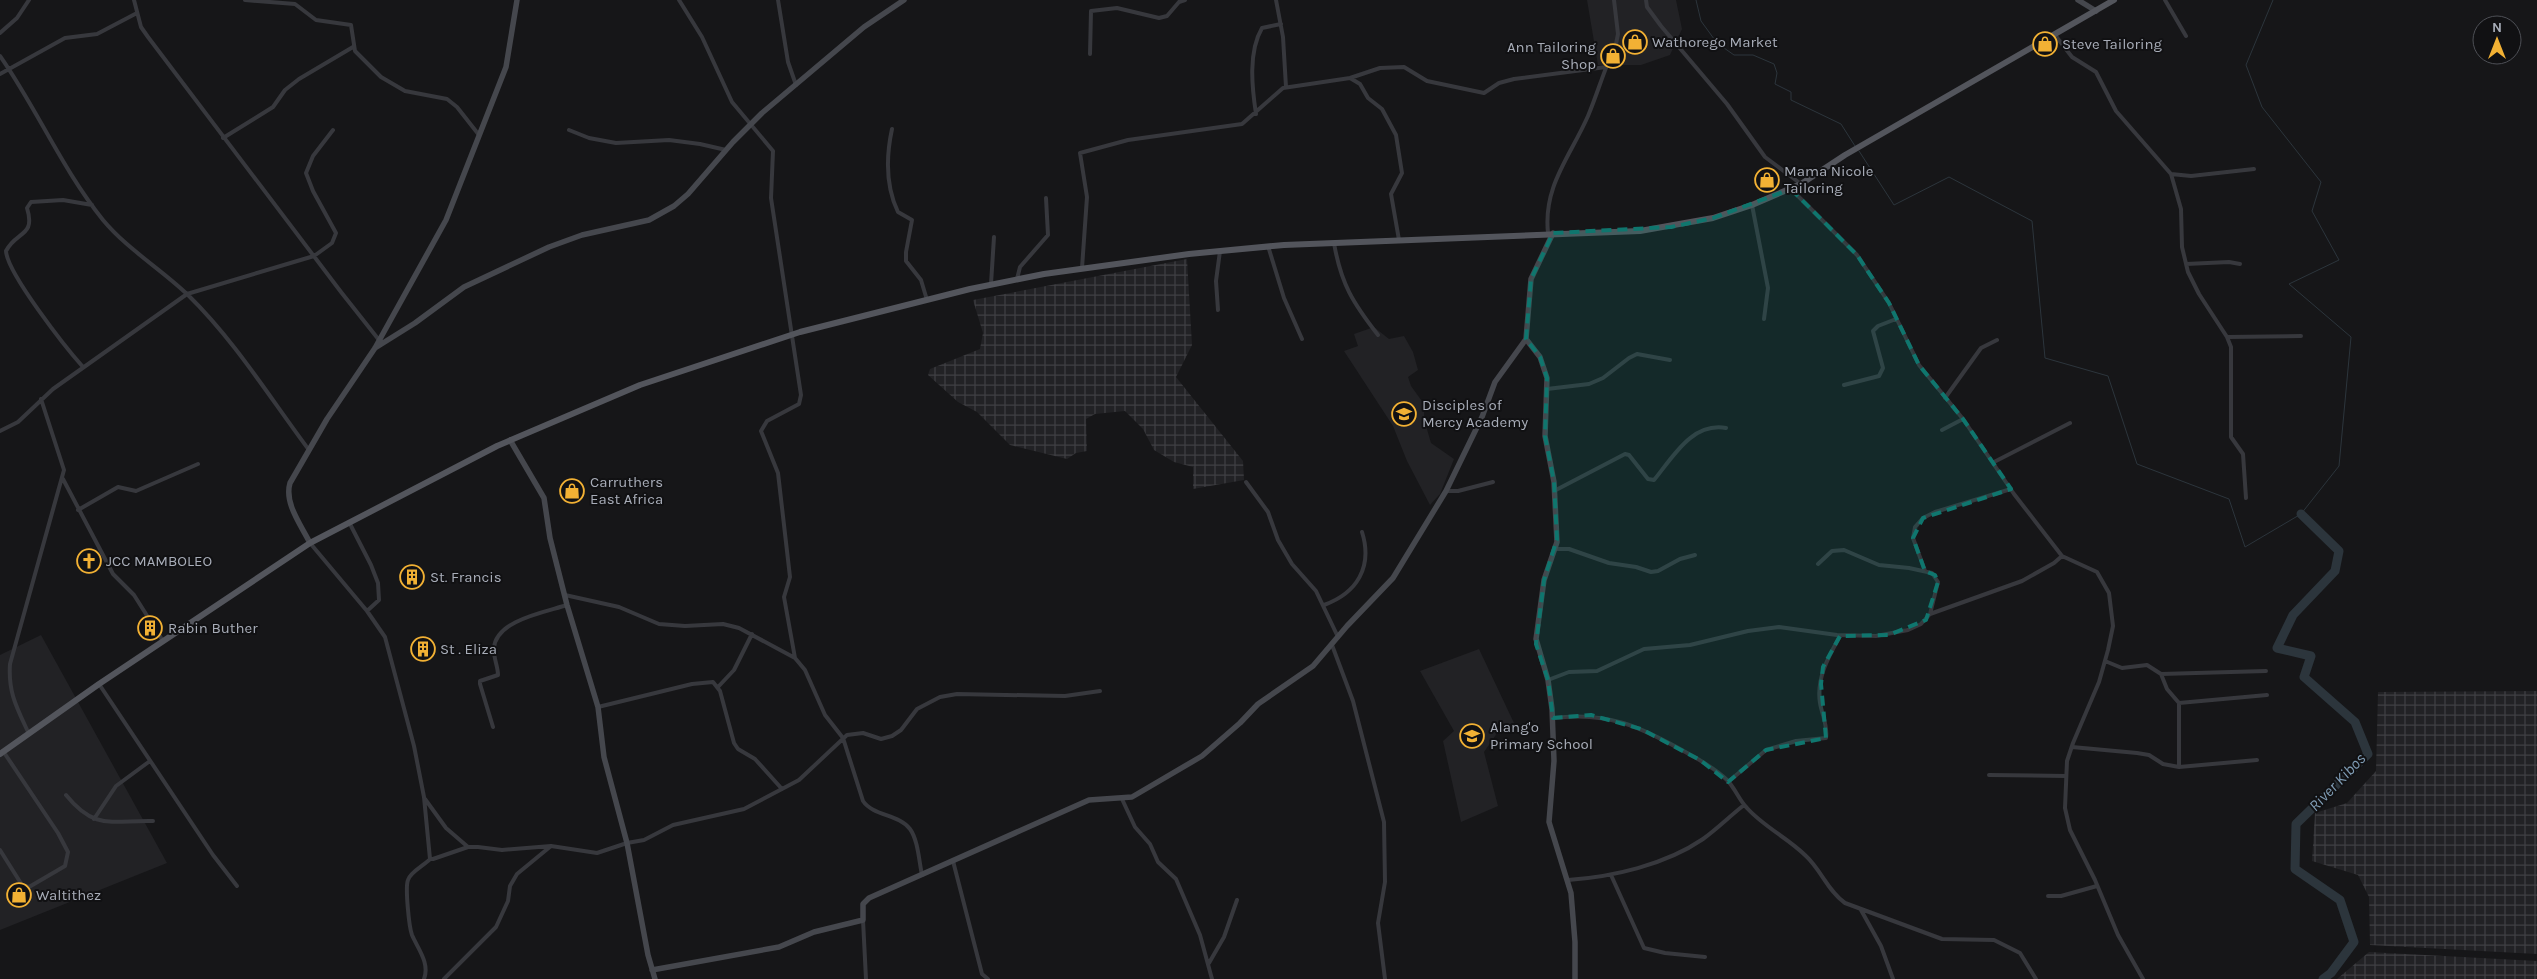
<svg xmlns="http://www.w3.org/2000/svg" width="2537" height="979" font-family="Karla,sans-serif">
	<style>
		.built { fill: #222225 }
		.industrial { fill: url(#industrial-grid) }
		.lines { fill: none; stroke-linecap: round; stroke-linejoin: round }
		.stream { stroke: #2c353c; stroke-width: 1 }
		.river { stroke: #2c353c; stroke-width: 9 }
		.street { stroke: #37383d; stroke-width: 4 }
		.secondary { stroke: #45474d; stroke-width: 5.5 }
		.primary { stroke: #53555c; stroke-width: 6 }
		.marked { fill: #0f766e; fill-opacity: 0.2; stroke: #0f766e; stroke-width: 4; stroke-dasharray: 10 6; stroke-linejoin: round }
		.labels { text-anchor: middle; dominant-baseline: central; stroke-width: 4; stroke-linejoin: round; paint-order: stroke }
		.poi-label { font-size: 15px; fill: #a8adb8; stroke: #111113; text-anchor: start }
		.water-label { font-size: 16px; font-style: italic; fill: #7f9bb3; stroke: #111113 }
	</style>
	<defs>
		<pattern id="industrial-grid" width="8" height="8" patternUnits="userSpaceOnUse" patternTransform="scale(1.25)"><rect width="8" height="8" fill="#222225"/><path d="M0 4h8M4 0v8" fill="none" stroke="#3f3f43"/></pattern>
	</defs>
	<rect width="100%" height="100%" fill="#161618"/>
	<!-- built -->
	<path class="built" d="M1587,0h89l6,29 -12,26 -29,10h-43z
		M1374,327l15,12 15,-3 9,16 5,18 -10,7 3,9 13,18v15l7,24 23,16 -14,35 -10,11 -23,-44 -14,-35 -49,-75 14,-5 -4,-12z
		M41,635l126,228 -167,67v-275z
		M1479,649l35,74 -12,3 -18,26 14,54 -37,16 -18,-81 11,-10 -34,-60z"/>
	<!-- industrial -->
	<path class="industrial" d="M1187,259l5,86 -16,32 67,84 1,19 -51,9v-22l-19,-5 -20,-12 -11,-21 -18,-18 -30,3 -9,5 1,32 -11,2 -9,6 -57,-14 -33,-33 -19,-10 -30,-27 2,-6 50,-20 3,-16 -10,-33z
		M2537,691v263l-167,-9 -1,-48 -11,-22 -46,-14 3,-48 32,-10 29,-32 2,-79z
		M2369,952l168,9v18h-200z"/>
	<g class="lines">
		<!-- stream -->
		<path class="stream" d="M1696,0l5,21 16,22 17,12h19l21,9 3,9 -2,11 16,8v8l50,24 14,22
			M1859,151l35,54 55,-28 83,44 13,137 63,18 29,88 92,35 16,48 56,-33 38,-48 12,-129 -62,-53 50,-24 -27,-49 9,-29 -59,-75 -16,-42 27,-65"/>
		<!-- river -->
		<path class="river" d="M2301,514l38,37 -4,20 -42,44 -16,33 34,8 -7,21 51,45 13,32 -72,70 -1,45 45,31 14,42 -23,31 -8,6"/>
		<!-- street -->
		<path class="street" d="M134,0l7,27 7,10 193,255 38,48
			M245,0l50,4 21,16 35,5 4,26 26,26 24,14 42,8 10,8 22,28
			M679,0l23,37 30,65 41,49 -2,47 30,197 -2,9 -32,17 -6,10 17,42 12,104 -6,20 11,61
			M778,0l10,62 8,23
			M1276,0l7,37 3,50
			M1646,0l1,7 14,19 66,78 38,53 36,27
			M2165,0l21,36
			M0,33l17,-15 12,-18
			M2055,35l17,22 24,15 20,39 55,63 10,35 1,38 6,25 11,22 28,43 4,10v90l12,17 3,44
			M1090,54l1,-43 26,-3 42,10 8,-2 12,-14 6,-2
			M0,56c37,53 62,113 103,164 24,29 58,49 85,75 47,46 82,103 121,155
			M0,74l65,-36 32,-4 40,-21
			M1350,78l10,6 8,14 14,11 14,26 6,38 -11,21 8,46
			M1256,114c-4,-26 -8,-62 6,-86l19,-4
			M892,129c-6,28 -7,56 6,83l14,8 -6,32v9l15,19 6,20
			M569,130l20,8 27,5 53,-3 31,4 26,6
			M223,138l50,-31 12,-17 14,-11 54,-32
			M2171,174l20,2 63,-7
			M1791,189l66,66 32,48 30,62 44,54 51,75 48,62 35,16 12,21 4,33 -5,24 -9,32 -26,61 -6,18 -2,47 5,22 25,50 23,55 25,44
			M1752,205l16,83 -4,31
			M1548,233c-5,-47 22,-76 40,-117 10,-24 17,-49 28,-72l2,-10 -4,-34
			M1334,243c7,41 19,60 44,92
			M1268,246l16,52 18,41
			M2186,264l43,-2 11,2
			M1082,268l5,-71 -7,-44 48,-13 114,-16 41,-36 67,-10 30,-10 24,-1 23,14 57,12 15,-10 15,-4 92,-12
			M1017,279l3,-12 28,-32 -2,-37
			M991,284l3,-47
			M1218,310l-2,-29 4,-30
			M2227,337l74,-1
			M83,367c-17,-19 -76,-94 -77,-116 10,-20 30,-14 21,-43l4,-6 32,-2 29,5
			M1844,385l35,-9 4,-8 -10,-37 5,-5 18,-7
			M1547,389l42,-5 14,-6 26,-20 8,-4 33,6
			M1945,398l36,-50 16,-8
			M1942,430l21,-11
			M0,431l18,-9 35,-33 134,-95 127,-38 18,-13 4,-10 -23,-42 -7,-18 7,-17 20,-26
			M1994,462l76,-39
			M63,479l50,95 21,21 29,46
			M1246,482l22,30 10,28 14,24 24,27 22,46
			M1446,491h12l35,-9
			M1554,491l71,-37 4,1 19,24 6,1c19,-23 38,-58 72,-52
			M78,510l40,-23 18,4 62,-27
			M349,522l22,43 7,18 1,17 -12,11
			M310,543l57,68 18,26 29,109 10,51 6,62h3l35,-12h10l24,3 49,-4 46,7 30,-10 17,-3 29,-15 71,-16 55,-29 48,-45 16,-2 18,6 11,-3 9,-6 16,-21 23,-12 17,-3 108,2 35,-5
			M1555,549h14l40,14 27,4 15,5 7,-1 22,-12 15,-4
			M1818,564l14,-13 12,-1 35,15 30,3 23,5 6,9 -8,32
			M1925,571l-12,-33 2,-11 8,-9 12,-6 76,-23
			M565,595l54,12 40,17 26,2 38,-2 16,4 56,30 10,12 20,45 18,23 20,63c10,15 36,13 47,28 8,11 9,32 12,46
			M1324,605c33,-12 49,-38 38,-73
			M1332,645l21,56 31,121 1,60 -7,41 7,56
			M2105,661l17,7 25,-3 14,9 105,-3
			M2161,674l6,15 12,14v64
			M1548,680l21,-8 28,-1 47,-22 46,-4 58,-14 31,-4 58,8 39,1 32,-6 13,-6 9,-10 92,-33 32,-18 8,-7
			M99,684l114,171 24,31
			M718,687l16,-17 18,-36
			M2179,703l88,-8
			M598,707l94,-23 21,-2 7,9 14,52 4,6 17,10 27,30
			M1553,718c56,-7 88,9 136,36 14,8 27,15 38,26 8,8 12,20 20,28 17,19 41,30 59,48 15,14 22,35 39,47l97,36 52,1 26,13 16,26
			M493,727l-13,-43v-3l18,-6c0,-9 -5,-18 -4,-27 2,-28 52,-36 73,-43
			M29,734c-12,-26 -21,-41 -19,-70l54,-194 -23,-71
			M2072,747l65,6 12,2 14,9 16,3 78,-7
			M1989,775l77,1
			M1728,782l38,-32 30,-9 30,-3c2,-12 -4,-23 -6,-35 -4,-25 9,-47 20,-67
			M66,795c29,36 46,25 87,26
			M425,799l21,29 22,19
			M1122,799l13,28 15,17 8,18 18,17 24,56 12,44
			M94,819l22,-33 34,-25
			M0,850l22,35 7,2 36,-21 3,-14 -10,-19 -55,-82
			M953,861l29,113 6,5
			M1611,875l33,73 21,5 40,4
			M1568,880c44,-3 97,-15 135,-41 14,-10 27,-23 41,-34
			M2048,896h13l36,-10
			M1861,910l20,36 12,33
			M863,920l3,59
			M1209,963l15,-26 13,-37
			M424,979c6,-16 -6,-30 -12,-44 -3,-8 -7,-48 -4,-55 2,-8 17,-15 22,-21
			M444,979l52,-52 12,-26 2,-15 7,-12 34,-28"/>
		<!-- secondary -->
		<path class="secondary" d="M2078,0l18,11
			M1526,339l14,18 7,21 -2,58 9,46 3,60 -13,38 -8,59 12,41 4,29 2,52 -5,61 22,71 4,49v37
			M375,348l40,-25 49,-36 85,-40 33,-12 67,-15 25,-14 14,-12 45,-52 29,-29 102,-86 40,-27
			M510,440l34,58 6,40 17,67 31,102 6,50 23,86 21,112 7,24
			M310,543c-9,-18 -26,-40 -20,-60l37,-64 48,-71 71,-128 60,-153 11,-67
			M652,970l127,-23 35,-15 49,-12v-16l6,-6 220,-98 43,-3 70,-41 38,-33 18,-19 55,-38 34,-40 46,-48 53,-87 36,-74 13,-35 31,-43 5,-60 22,-46"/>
		<!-- primary -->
		<path class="primary" d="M0,754l99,-70 211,-141 187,-97 143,-61 160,-53 170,-43 74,-15 145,-20 95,-9 356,-14 73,-13 39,-13 49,-21 44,-29 269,-155"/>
	</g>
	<!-- marked area -->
	<path class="marked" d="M1791,189l66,66 32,48 30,62 44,54 48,70 -88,29 -10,20 12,33 10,4 3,7 -12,38 -37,15 -49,1 -17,31 -2,17 5,54 -60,12 -38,32 -28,-22 -59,-31 -50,-14 -38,3 -5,-38 -12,-36 8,-64 13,-41 -3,-57 -9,-46 2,-58 -7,-21 -14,-18 5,-60 22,-46 118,-6 42,-9z"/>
	<!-- icons -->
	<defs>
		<g id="shop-ring" transform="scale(1.25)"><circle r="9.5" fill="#111113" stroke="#f2b134" stroke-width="1.5"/><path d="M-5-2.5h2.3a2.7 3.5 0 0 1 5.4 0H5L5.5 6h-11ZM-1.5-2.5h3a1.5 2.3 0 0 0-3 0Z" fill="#f2b134"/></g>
		<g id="school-ring" transform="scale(1.25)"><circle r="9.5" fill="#111113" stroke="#f2b134" stroke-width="1.5"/><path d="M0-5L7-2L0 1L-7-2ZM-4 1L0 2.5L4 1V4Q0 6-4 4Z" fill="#f2b134"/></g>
		<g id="church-ring" transform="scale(1.25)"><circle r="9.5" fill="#111113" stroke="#f2b134" stroke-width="1.5"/><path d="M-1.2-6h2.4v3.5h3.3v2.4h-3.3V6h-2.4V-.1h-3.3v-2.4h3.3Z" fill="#f2b134"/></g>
		<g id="building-ring" transform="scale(1.25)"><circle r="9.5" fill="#111113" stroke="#f2b134" stroke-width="1.5"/><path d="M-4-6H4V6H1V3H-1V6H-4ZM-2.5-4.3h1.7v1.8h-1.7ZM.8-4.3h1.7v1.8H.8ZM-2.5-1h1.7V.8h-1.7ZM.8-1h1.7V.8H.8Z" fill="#f2b134"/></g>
	</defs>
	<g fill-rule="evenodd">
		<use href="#shop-ring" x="1635" y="42"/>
		<use href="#shop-ring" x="2045" y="44"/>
		<use href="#shop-ring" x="1613" y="56"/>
		<use href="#shop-ring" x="1767" y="180"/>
		<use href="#school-ring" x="1404" y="414"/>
		<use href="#shop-ring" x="572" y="491"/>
		<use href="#church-ring" x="89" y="561"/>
		<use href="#building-ring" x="412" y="577"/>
		<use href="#building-ring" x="150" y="628"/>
		<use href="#building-ring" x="423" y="649"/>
		<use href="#school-ring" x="1472" y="736"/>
		<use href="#shop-ring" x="19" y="895"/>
	</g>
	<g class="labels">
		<!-- poi labels -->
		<g class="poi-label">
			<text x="1652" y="42">Wathorego Market</text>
			<text x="2062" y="44">Steve Tailoring</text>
			<text x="1596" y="47" text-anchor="end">Ann Tailoring<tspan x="1596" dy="17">Shop</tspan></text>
			<text x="1784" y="171">Mama Nicole<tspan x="1784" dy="17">Tailoring</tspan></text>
			<text x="1422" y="405">Disciples of<tspan x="1422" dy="17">Mercy Academy</tspan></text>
			<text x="590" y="482">Carruthers<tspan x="590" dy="17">East Africa</tspan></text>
			<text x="106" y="561">JCC MAMBOLEO</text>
			<text x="430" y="577">St. Francis</text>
			<text x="168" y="628">Rabin Buther</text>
			<text x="440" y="649">St . Eliza</text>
			<text x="1490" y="727">Alang'o<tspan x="1490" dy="17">Primary School</tspan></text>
			<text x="36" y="895">Waltithez</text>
		</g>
		<!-- water labels -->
		<g class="water-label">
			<text transform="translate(2337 782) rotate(-46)">River Kibos</text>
		</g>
	</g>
	<!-- north arrow -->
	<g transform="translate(2497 40)"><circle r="24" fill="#111113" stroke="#4d4f55"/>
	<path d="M0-4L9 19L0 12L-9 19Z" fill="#f2b134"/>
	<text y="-8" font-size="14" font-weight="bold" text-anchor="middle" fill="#a8adb8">N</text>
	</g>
</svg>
